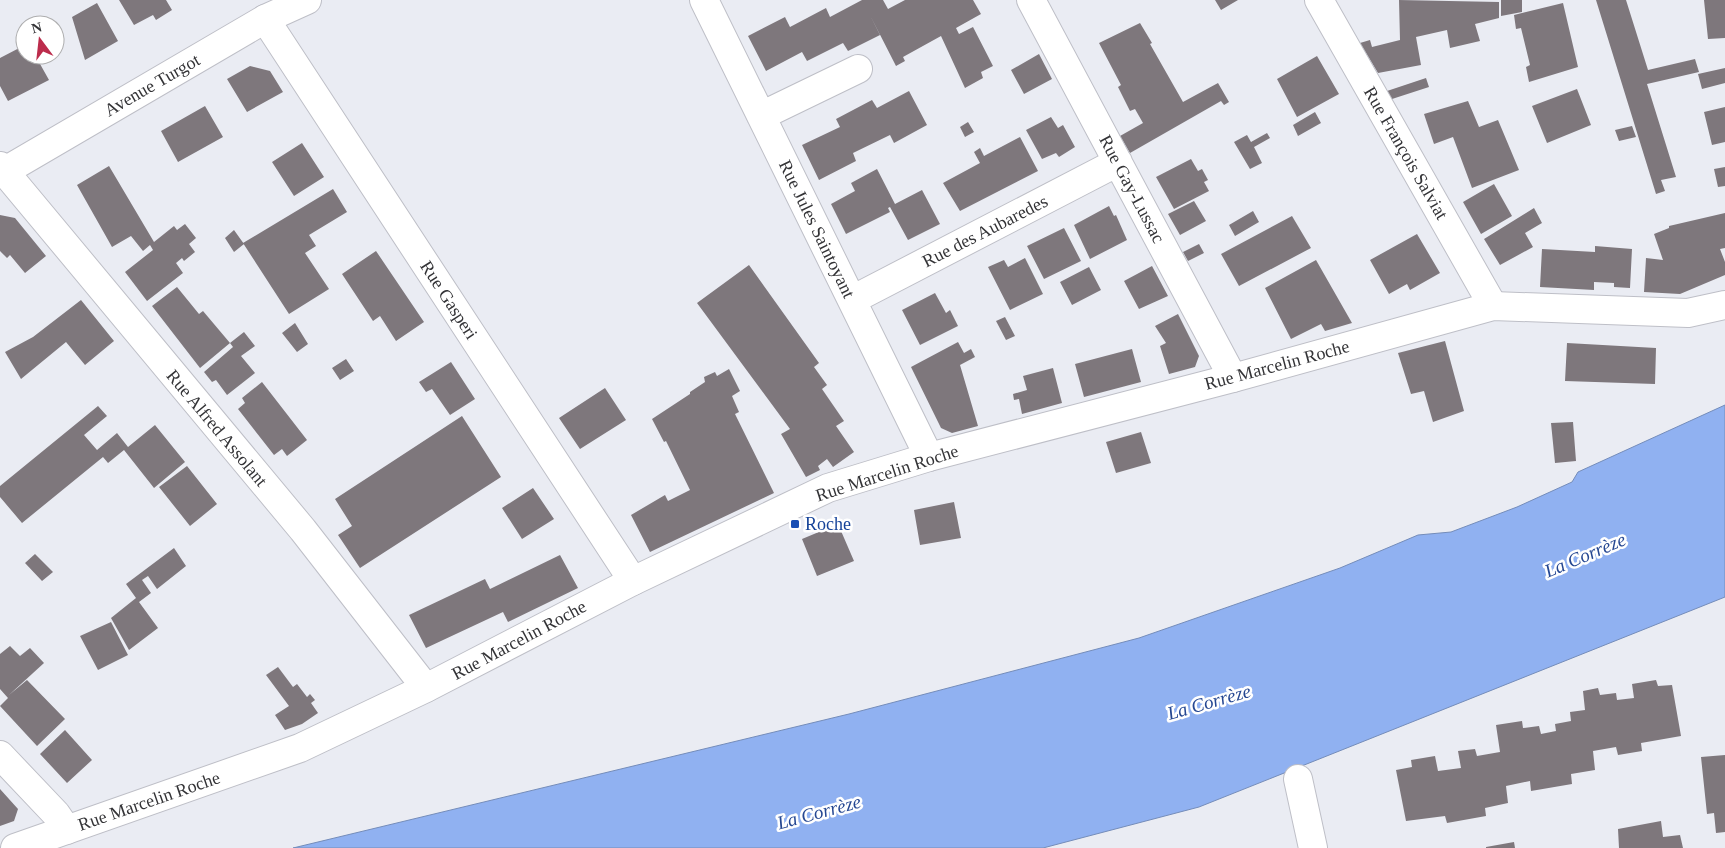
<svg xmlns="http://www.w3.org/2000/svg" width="1725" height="848" font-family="'Times New Roman',serif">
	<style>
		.water { fill: #90b1f1; stroke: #748cb9 }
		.building { fill: #7e777c }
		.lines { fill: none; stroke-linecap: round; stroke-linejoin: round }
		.minor-casing { stroke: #bebfc7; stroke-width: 30 }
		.major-casing { stroke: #bebfc7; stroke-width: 30 }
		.minor { stroke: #fff; stroke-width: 28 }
		.major { stroke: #fff; stroke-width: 28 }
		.transit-dot { fill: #1a4fb4; stroke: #fff; stroke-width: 2 }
		.labels { text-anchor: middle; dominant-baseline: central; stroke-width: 5; stroke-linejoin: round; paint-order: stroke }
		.street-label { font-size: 18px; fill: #343437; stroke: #fff }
		.transit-label { font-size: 18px; fill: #164399; stroke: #fff; text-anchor: start }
		.water-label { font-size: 19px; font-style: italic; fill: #254792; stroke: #fff }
	</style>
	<rect width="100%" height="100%" fill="#eaecf3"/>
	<!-- water -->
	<path class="water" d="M1725,405v192l-526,210 -156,41h-750l556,-134 290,-76 201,-70 78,-33 33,-3 66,-25 55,-25 6,-10z"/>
	<!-- building -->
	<path class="building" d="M119,0h47l6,10 -16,10 -3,-5 -19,10z
		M862,0h21l5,9 17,-9h68l8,14 -25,14 3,6 14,-7 20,39 -12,6 2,6 -18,10 -24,-52 -38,21 2,4 -9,5 -25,-49 9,18 -32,16 -5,-8 -36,18 -5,-9 -36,19 -18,-35 37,-19 5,10 36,-19 4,9z
		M1215,0h23l-17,10z
		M1399,0l100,2v16l-24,6 5,17 -30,7 -3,-18 -31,7 5,28 -43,8 -18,-30 10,-3 2,7 28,-7z
		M1501,0h21v12l-21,4z
		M1596,0h30l22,70 47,-11 4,13 -52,12 29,93 -15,3 4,11 -9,3z
		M1704,0h21v38l-17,1z
		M97,3l21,38 -33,19 -13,-43z
		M1563,3l15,64 -49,15 -3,-15 4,-2 -9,-37 -5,1 -2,-14z
		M1140,23l12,20 -2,1 33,58 35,-19 11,19 -5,3 -3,-4 -91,52 -10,-17 23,-13 -8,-14 -5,2 -12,-24 3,-2 -22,-42z
		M25,45v10h10l14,25 -41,21 -8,-15v-28z
		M1039,54l13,25 -28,15 -13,-24z
		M1317,56l22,38 -42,23 -20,-38z
		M250,66l20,5 13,21 -36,20 -20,-33z
		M1725,68v15l-23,6 -4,-15z
		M1426,78l3,9 -37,12 -5,-8z
		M1577,89l14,36 -44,18 -15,-37z
		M909,91l18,34 -33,18 -4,-8 -37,18 3,8 -37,19 -17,-35 38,-18 -4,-8 36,-19 5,8z
		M1468,101l11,26 19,-7 21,50 -47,18 -19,-51 -19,7 -10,-30z
		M205,106l18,31 -45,25 -17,-31z
		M1725,107v35l-13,3 -8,-33z
		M1315,112l6,11 -23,13 -5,-11z
		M1051,117l7,11 5,-3 12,22 -16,10 -3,-4 -14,6 -16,-29z
		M968,122l6,10 -9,5 -5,-10z
		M1632,126l4,11 -17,4 -4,-11z
		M1267,133l3,5 -16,9 8,16 -12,6 -16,-27 13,-7 4,7z
		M1020,137l18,34 -78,40 -17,-28 37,-20 -6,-11 6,-4 4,8z
		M302,143l22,34 -30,19 -22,-34z
		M1191,159l7,12 4,-2 6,11 -4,2 5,9 -35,18 -18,-32z
		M109,166l45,76 20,-16 3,4 8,-6 11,14 -7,6 6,8 -11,9 -2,-3 -6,5 7,10 -36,28 -22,-29 28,-22 -3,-5 -7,6 -12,-15 -19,11 -35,-62z
		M1725,167v19l-7,1 -4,-18z
		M877,169l18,35 27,-14 18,34 -32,16 -18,-33 -2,1 2,4 -44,22 -15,-30 24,-13 -4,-8z
		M1494,184l18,32 -31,18 -18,-32z
		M333,189l14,23 -38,23 7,11 -11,7 24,36 -40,25 -46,-71z
		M1194,201l12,20 -26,14 -12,-21z
		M1109,206l5,10 2,-1 11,25 -37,19 -16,-34z
		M1534,208l8,15 -17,10 8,14 -33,18 -16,-26z
		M1253,211l6,11 -24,14 -6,-11z
		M1725,213v35l-5,1 5,13v13l-45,19 -36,-2 2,-34 17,2 -9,-26 15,-6v-2z
		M0,215l15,3 31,38 -21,17 -15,-18 -3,3 -7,-7z
		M1292,216l19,32 -72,38 -18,-32z
		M1064,228l17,33 -37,18 -17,-33z
		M234,230l10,14 -10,8 -9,-14z
		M1417,234l23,39 -30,17 -3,-6 -18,10 -19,-34z
		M1199,244l5,9 -16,8 -5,-9z
		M1595,246l37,3 -2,39 -16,-1v-4l-20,-1v8l-54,-3 2,-38 53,3z
		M376,251l48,71 -28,19 -16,-25 -7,5 -31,-47z
		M1025,258l18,36 -33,16 -22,-43 16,-7 4,7z
		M1316,260l36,63 -27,8 -4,-7 -30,15 -26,-51z
		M749,265l70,98 -5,4 13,18 -5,4 22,32 -8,5 18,26 -21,15 -6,-8 -9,7 2,4 -14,7 -25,-43 9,-5 -93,-126z
		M1152,266l16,30 -29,13 -15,-28z
		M1089,267l12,23 -29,15 -12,-23z
		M177,287l22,27 4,-3 27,32 -30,25 -48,-62z
		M935,293l11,20 4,-3 8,16 -38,19 -18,-35z
		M81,300l33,41 -29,24 -19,-23 -45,37 -16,-27 28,-15z
		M1178,314l21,42 -4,11 -26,7 -9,-28 6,-3 -11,-17z
		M1005,317l10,19 -9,4 -10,-19z
		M295,323l13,21 -11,8 -15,-19z
		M244,332l11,14 -14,10 14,17 -28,22 -11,-15 -4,2 -8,-10 29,-25 -3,-4z
		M1445,341l19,70 -31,11 -9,-31 -13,3 -13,-41z
		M958,342l6,11 7,-4 4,8 -15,8 18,61 -26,7 -11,-5 -30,-61z
		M1567,343l89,5 -1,36 -90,-3z
		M1132,349l9,33 -57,15 -9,-33z
		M346,359l8,12 -14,9 -8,-12z
		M451,362l24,37 -25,16 -18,-26 -6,3 -7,-10z
		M1053,368l9,35 -40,11 -3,-15 -5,1 -1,-6 14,-4 -4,-14z
		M729,369l11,22 -8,5 7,16 -4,2 39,79 -124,59 -19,-37 34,-20 3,6 22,-11 -24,-49 -2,1 -12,-23 38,-25v-2l15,-10 -1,-5 11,-5 2,4z
		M262,382l45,58 -20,16 -5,-7 -8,6 -36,-46 7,-6 -3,-5z
		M605,388l21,32 -46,29 -21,-31z
		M98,406l9,10 -23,19 13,15 20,-17 11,14 27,-22 30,37 -31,26 -30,-38 -16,13 -5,-6 -81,66 -22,-26v-11z
		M462,416l39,61 -141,91 -22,-33 14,-9 -17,-27z
		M1573,422l3,39 -21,2 -4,-40z
		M1141,432l10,31 -35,10 -10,-31z
		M187,466l30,38 -27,22 -31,-39z
		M533,488l21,31 -32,20 -20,-31z
		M954,502l7,36 -41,7 -6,-35z
		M838,524l16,37 -37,15 -15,-37z
		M174,548l12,18 -29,23 -9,-13 -6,4 9,13 -12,9 19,26 -29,22 -18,-32 25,-20 -10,-14z
		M35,554l18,18 -11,9 -17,-18z
		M560,555l18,33 -70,34 -5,-10 -77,36 -17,-33 76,-36 5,10z
		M111,622l17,33 -30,15 -18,-34z
		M10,646l10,10 10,-8 14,15 -35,32 18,-15 38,39 -28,27 -37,-40 8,-8 -8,-9v-35z
		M278,667l15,20 4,-3 10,13 3,-3 5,6 -4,3 7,10 -16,11 -17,6 -10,-15 14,-9 -23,-31z
		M1656,680l2,6 14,-1 9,51 -40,7 1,8 -24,4 -2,-8 -23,4 2,19 -24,4 1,10 -41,7 -1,-10 -24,5 2,17 -23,5 1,8 -39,7 -2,-7 -39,5 -10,-51 16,-3 -1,-7 24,-4 3,15 23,-3 -3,-17 17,-2 2,7 23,-4 -4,-27 26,-4 1,7 16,-2 2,8 15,-3 -1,-7 16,-3 -1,-9 15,-2 -2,-19 15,-3 2,7 16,-2 1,7 17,-2 -2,-14z
		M65,730l27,30 -25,23 -27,-29z
		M1725,755v77l-9,1 -2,-20 -7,1 -6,-57z
		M0,789l18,20 -4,12 -14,5z
		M1661,821l2,16 17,-2 3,13h-64l-1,-19z
		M1514,842l1,6h-29v-1z"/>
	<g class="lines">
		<!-- minor casing -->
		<g class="minor-casing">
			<path id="minor" d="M704,0l225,457
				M1031,0l202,378
				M1319,0l174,306
				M265,19l368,562
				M761,116l97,-47
				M0,166l303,364 123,158
				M852,300l266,-138
				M0,755l56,59 11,16
				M1298,779l15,69"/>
		</g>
		<!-- major casing -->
		<g class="major-casing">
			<path id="major" d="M0,174l265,-155 42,-19
				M15,848l285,-100 126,-60 207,-107 195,-93 101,-31 304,-79 260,-72 195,7 37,-8"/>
		</g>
		<!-- minor -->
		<use href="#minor" class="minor"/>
		<!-- major -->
		<use href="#major" class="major"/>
	</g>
	<!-- markers -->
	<rect class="transit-dot" x="790" y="519" width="10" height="10" rx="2.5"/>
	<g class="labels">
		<!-- street labels -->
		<g class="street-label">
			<text transform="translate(152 85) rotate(-30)">Avenue Turgot</text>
			<text transform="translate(1406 153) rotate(60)">Rue François Salviat</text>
			<text transform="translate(1132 189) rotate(62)">Rue Gay-Lussac</text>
			<text transform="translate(817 229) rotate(64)">Rue Jules Saintoyant</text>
			<text transform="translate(985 231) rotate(-27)">Rue des Aubaredes</text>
			<text transform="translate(449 300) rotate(57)">Rue Gasperi</text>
			<text transform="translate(1277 365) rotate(-15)">Rue Marcelin Roche</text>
			<text transform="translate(217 428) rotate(50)">Rue Alfred Assolant</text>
			<text transform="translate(887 473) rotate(-18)">Rue Marcelin Roche</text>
			<text transform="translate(519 640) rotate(-28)">Rue Marcelin Roche</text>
			<text transform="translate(149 801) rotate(-19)">Rue Marcelin Roche</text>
		</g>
		<!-- transit labels -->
		<g class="transit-label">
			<text x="805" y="524">Roche</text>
		</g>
		<!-- water labels -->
		<g class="water-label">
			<text transform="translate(1585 555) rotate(-23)">La Corrèze</text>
			<text transform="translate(1209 702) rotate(-16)">La Corrèze</text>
			<text transform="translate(819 812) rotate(-15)">La Corrèze</text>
		</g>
	</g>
	<!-- north arrow -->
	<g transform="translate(40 40) rotate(345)"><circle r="24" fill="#ffffff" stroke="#aeaeaf"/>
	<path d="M0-4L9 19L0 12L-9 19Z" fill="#bc2c4c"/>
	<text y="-8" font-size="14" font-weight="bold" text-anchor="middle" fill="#343437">N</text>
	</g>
</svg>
